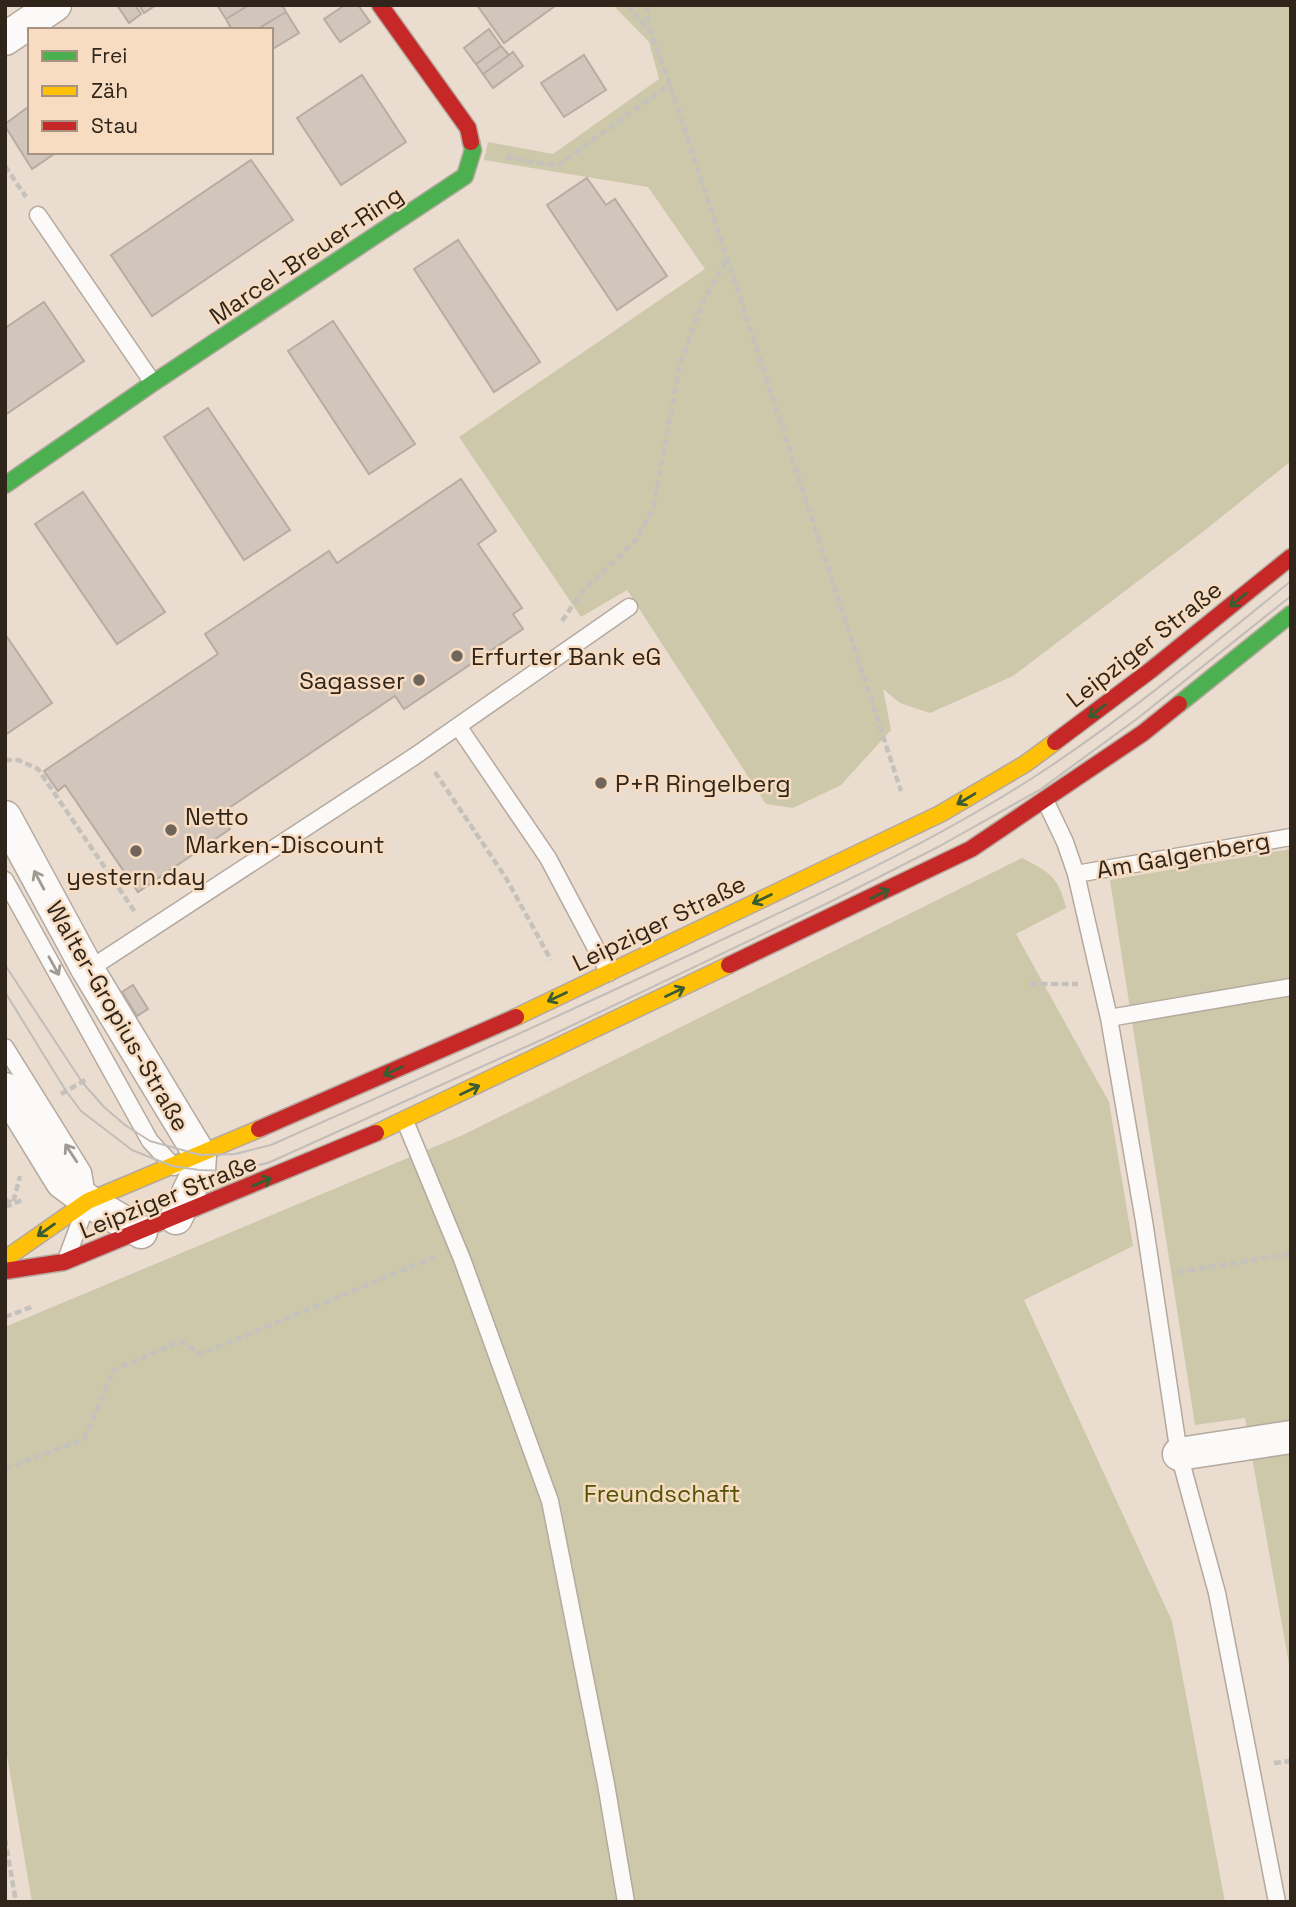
<svg xmlns="http://www.w3.org/2000/svg" width="1296" height="1907" font-family="'Space Grotesk',sans-serif">
	<style>
		.green { fill: #cdc8aa }
		.building { fill: #d2c6bc; stroke: #b8aca1; stroke-width: 2 }
		.lines { fill: none; stroke-linecap: round; stroke-linejoin: round }
		.lane-casing { stroke: #b4a99e; stroke-width: 19 }
		.street-casing { stroke: #b4a99e; stroke-width: 35 }
		.fast-casing { stroke: #b4a99e; stroke-width: 19 }
		.slow-casing { stroke: #b4a99e; stroke-width: 19 }
		.jam-casing { stroke: #b4a99e; stroke-width: 19 }
		.path { stroke: #c5c1bc; stroke-width: 4.5; stroke-dasharray: 7 3.5; stroke-linecap: butt }
		.lane { stroke: #fcfaf8; stroke-width: 16 }
		.street { stroke: #fcfaf8; stroke-width: 32 }
		.fast { stroke: #4caf50; stroke-width: 16 }
		.slow { stroke: #ffc107; stroke-width: 16 }
		.jam { stroke: #c62828; stroke-width: 16 }
		.tram { stroke: #c1bdba; stroke-width: 2 }
		.oneway { stroke: #3b5c30 }
		.oneway2 { stroke: #a09a95 }
		.poi-dot { fill: #70655a; stroke: #f7dcc1; stroke-width: 2.5 }
		.labels { text-anchor: middle; dominant-baseline: central; stroke-width: 5; stroke-linejoin: round; paint-order: stroke }
		.street-label { font-size: 24px; fill: #2f251b; stroke: #f7dcc1 }
		.poi-label { font-size: 24px; fill: #2f251b; stroke: #f7dcc1; text-anchor: start }
		.park-label { font-size: 24px; fill: #515305; stroke: #f7dcc1 }
	</style>
	<rect width="100%" height="100%" fill="#eadcce"/>
	<!-- green -->
	<path class="green" d="M613,5h678v456l-87,70 -191,145 -83,37 -30,-10 -17,-14 8,41 -50,55 -48,23 -27,-4 -139,-214 -46,27 -122,-180 246,-168 -57,-82 -164,-27 4,-18 65,12 106,-75 -10,-37z
		M1291,849v826l-46,-257 -50,7 -85,-545z
		M1022,858c28,14 37,20 44,50l-50,26 93,168 24,144 -109,54 148,321 53,281h-1193l-27,-158v-417l460,-193z"/>
	<!-- building -->
	<path class="building" d="M117,5h18l6,9 -12,9z
		M139,5h17l-12,8z
		M217,5h32l-23,14z
		M249,5h33l4,7 -30,18h-24l-6,-11z
		M345,5h13l12,17 -30,20 -16,-23z
		M477,5h78v1l-51,37z
		M286,12l13,21 -28,17v-20h-15z
		M489,29l12,17 -25,18 -12,-16z
		M501,46l8,9 -26,19 -7,-10z
		M513,52l10,14 -30,22 -10,-14z
		M584,55l22,35 -42,27 -23,-34z
		M362,75l44,67 -65,43 -44,-67z
		M27,108l3,4v40h27l-25,17 -27,-43v-2z
		M251,160l42,60 -141,96 -41,-61z
		M587,178l19,27 9,-6 52,77 -50,34 -70,-105z
		M458,240l82,122 -46,30 -80,-123z
		M44,302l40,59 -79,54v-87z
		M333,321l82,123 -46,30 -81,-123z
		M208,408l82,122 -46,30 -80,-123z
		M461,479l35,52 -18,13 44,64 -9,6 10,15 -119,80 -9,-13 -175,118 10,15 -92,63 -73,-107 -7,6 -14,-20 174,-117 -13,-20 124,-83 8,12z
		M83,492l82,120 -48,32 -82,-120z
		M5,634l47,69 -47,32z
		M133,985l15,24 -11,7 -15,-24z"/>
	<g class="lines">
		<!-- lane casing -->
		<g class="lane-casing">
			<path id="lane" d="M38,215l115,168
				M458,726l90,132 61,115
				M1045,800l20,42 11,32 33,144 35,203 35,233 38,139 60,309
				M1076,874l215,-37
				M5,880l145,261 24,26
				M88,970l327,-214 214,-149
				M1109,1018l182,-31
				M5,1047l78,125 5,29 -21,56
				M405,1121l57,138 88,242 56,283 20,118"/>
		</g>
		<!-- street casing -->
		<g class="street-casing">
			<path id="street" d="M5,39l50,-34
				M5,817l83,153 112,185 -1,15 -23,48
				M5,1089l57,93 26,19 53,31
				M1179,1454l112,-17"/>
		</g>
		<!-- fast casing -->
		<g class="fast-casing">
			<path id="fast" d="M5,485l148,-102 312,-207 8,-26 -2,-8
				M1179,704l112,-90"/>
		</g>
		<!-- slow casing -->
		<g class="slow-casing">
			<path id="slow" d="M516,1017l424,-203 85,-50 30,-22
				M376,1133l353,-168
				M5,1259l83,-58 171,-72"/>
		</g>
		<!-- jam casing -->
		<g class="jam-casing">
			<path id="jam" d="M380,5l88,123 3,14
				M1055,742l96,-72 140,-113
				M729,965l242,-116 172,-116 36,-29
				M259,1129l257,-112
				M5,1271l59,-9 312,-129"/>
		</g>
		<!-- path -->
		<path class="path" d="M627,5l23,26 20,53 231,707
			M647,5l3,24
			M506,157l51,9 113,-82
			M5,166l21,31
			M562,621l19,-28 55,-53 17,-31 26,-141 23,-65 25,-44
			M5,760h13l20,9 97,143
			M435,772l71,106 45,82
			M1030,984h48
			M61,1094l26,-15
			M5,1200l8,3 7,-27
			M5,1207l17,-7
			M1178,1272l113,-18
			M5,1317l29,-11
			M5,1469l79,-30 30,-69 67,-29 20,13 233,-97
			M1274,1763l17,-2
			M5,1839l11,63"/>
		<!-- lane -->
		<use href="#lane" class="lane"/>
		<!-- street -->
		<use href="#street" class="street"/>
		<!-- fast -->
		<use href="#fast" class="fast"/>
		<!-- slow -->
		<use href="#slow" class="slow"/>
		<!-- jam -->
		<use href="#jam" class="jam"/>
		<!-- tram -->
		<path class="tram" d="M5,965l77,117 22,25 21,18 25,16 50,14 35,-1 36,-9c149,-66 297,-133 444,-202 109,-51 218,-101 319,-166 91,-59 173,-128 257,-196
			M5,992l61,99 15,20 51,39 40,16 27,4 30,1 39,-8 284,-128 278,-133 110,-56 101,-57 97,-71 153,-122"/>
	</g>
	<!-- one-way arrows -->
	<defs><path id="oneway-shaft" d="M-6 0H5M1.5-3L5.5 0L1.5 3" fill="none" stroke-width="1.6" stroke-linecap="round" stroke-linejoin="round" transform="scale(1.75)"/></defs>
	<g class="oneway">
		<use href="#oneway-shaft" transform="translate(1238 600) rotate(141)"/>
		<use href="#oneway-shaft" transform="translate(1097 711) rotate(143)"/>
		<use href="#oneway-shaft" transform="translate(966 799) rotate(149)"/>
		<use href="#oneway-shaft" transform="translate(880 894) rotate(-26)"/>
		<use href="#oneway-shaft" transform="translate(762 899) rotate(154)"/>
		<use href="#oneway-shaft" transform="translate(675 992) rotate(-25)"/>
		<use href="#oneway-shaft" transform="translate(557 997) rotate(155)"/>
		<use href="#oneway-shaft" transform="translate(393 1071) rotate(156)"/>
		<use href="#oneway-shaft" transform="translate(470 1090) rotate(-25)"/>
		<use href="#oneway-shaft" transform="translate(262 1182) rotate(-23)"/>
		<use href="#oneway-shaft" transform="translate(46 1230) rotate(145)"/>
	</g>
	<g class="oneway2">
		<use href="#oneway-shaft" transform="translate(39 880) rotate(-118)"/>
		<use href="#oneway-shaft" transform="translate(54 966) rotate(61)"/>
		<use href="#oneway-shaft" transform="translate(71 1153) rotate(-123)"/>
	</g>
	<!-- markers -->
	<g class="poi-dot">
		<circle cx="457" cy="656" r="7"/>
		<circle cx="419" cy="680" r="7"/>
		<circle cx="601" cy="783" r="7"/>
		<circle cx="171" cy="830" r="7"/>
		<circle cx="136" cy="851" r="7"/>
	</g>
	<g class="labels">
		<!-- street labels -->
		<g class="street-label">
			<text transform="translate(306 255) rotate(-34)">Marcel-Breuer-Ring</text>
			<text transform="translate(1144 644) rotate(-38)">Leipziger Straße</text>
			<text transform="translate(1183 855) rotate(-10)">Am Galgenberg</text>
			<text transform="translate(659 923) rotate(-26)">Leipziger Straße</text>
			<text transform="translate(118 1016) rotate(60)">Walter-Gropius-Straße</text>
			<text transform="translate(168 1196) rotate(-22)">Leipziger Straße</text>
		</g>
		<!-- poi labels -->
		<g class="poi-label">
			<text x="471" y="656">Erfurter Bank eG</text>
			<text x="405" y="680" text-anchor="end">Sagasser</text>
			<text x="615" y="783">P+R Ringelberg</text>
			<text x="185" y="816">Netto<tspan x="185" dy="28">Marken-Discount</tspan></text>
			<text x="136" y="876" text-anchor="middle">yestern.day</text>
		</g>
		<!-- park labels -->
		<g class="park-label">
			<text x="662" y="1493">Freundschaft</text>
		</g>
	</g>
	<!-- border -->
	<rect width="1296" height="1907" fill="none" stroke="#2f251b" stroke-width="14"/>
	<!-- legend -->
	<rect x="28" y="28" width="245" height="126" fill="#f7dcc1" stroke="#a7937f" stroke-width="2"/>
	<rect x="42" y="51" width="35" height="10" fill="#4caf50" stroke="#a7937f" stroke-width="2"/>
	<text x="91" y="63" font-size="21" fill="#2f251b">Frei</text>
	<rect x="42" y="86" width="35" height="10" fill="#ffc107" stroke="#a7937f" stroke-width="2"/>
	<text x="91" y="98" font-size="21" fill="#2f251b">Zäh</text>
	<rect x="42" y="121" width="35" height="10" fill="#c62828" stroke="#a7937f" stroke-width="2"/>
	<text x="91" y="133" font-size="21" fill="#2f251b">Stau</text>
</svg>
